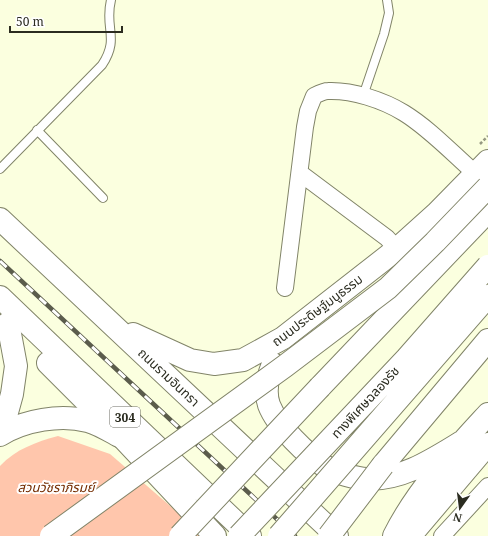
<svg xmlns="http://www.w3.org/2000/svg" width="488" height="536" font-family="'Noto Serif','Noto Sans Thai',serif">
	<style>
		.green { fill: #ffc6ac }
		.lines { fill: none; stroke-linecap: round; stroke-linejoin: round }
		.lane-casing { stroke: #818468; stroke-width: 10 }
		.street-casing { stroke: #818468; stroke-width: 18 }
		.secondary-casing { stroke: #818468; stroke-width: 24 }
		.primary-casing { stroke: #818468; stroke-width: 24 }
		.highway-casing { stroke: #818468; stroke-width: 24 }
		.path { stroke: #969982; stroke-width: 2.5; stroke-dasharray: 3 2; stroke-linecap: butt }
		.lane { stroke: #fff; stroke-width: 8 }
		.street { stroke: #fff; stroke-width: 16 }
		.secondary { stroke: #fff; stroke-width: 22 }
		.primary { stroke: #fff; stroke-width: 22 }
		.highway { stroke: #fff; stroke-width: 22 }
		.rail-casing { stroke: #5b5c4c; stroke-width: 4.5 }
		.rail { stroke: #fff; stroke-width: 3; stroke-dasharray: 9; stroke-linecap: butt }
		.primary-bridge-casing { stroke: #818468; stroke-width: 24; stroke-linecap: butt }
		.highway-bridge-casing { stroke: #818468; stroke-width: 24; stroke-linecap: butt }
		.primary-bridge { stroke: #fff; stroke-width: 22 }
		.highway-bridge { stroke: #fff; stroke-width: 22 }
		.labels { text-anchor: middle; dominant-baseline: central; stroke-width: 4; stroke-linejoin: round; paint-order: stroke }
		.shield { fill: #fff; stroke: #6b6b63; stroke-width: 1 }
		.shield-label { font-size: 12px; font-weight: bold; fill: #2b2c20 }
		.street-label { font-size: 13px; fill: #2b2c20; stroke: #fff }
		.park-label { font-size: 13px; font-style: italic; fill: #742c00; stroke: #fff }
	</style>
	<rect width="100%" height="100%" fill="#fbffdf"/>
	<!-- green -->
	<path class="green" d="M58,436l52,18 95,82h-205v-70c16,-17 36,-24 58,-30z"/>
	<g class="lines">
		<!-- lane casing -->
		<g class="lane-casing">
			<path id="lane" d="M363,96l21,-62 5,-21 -2,-13
				M37,130l66,68
				M0,169l102,-104c18,-27 2,-37 9,-65"/>
		</g>
		<!-- street casing -->
		<g class="street-casing">
			<path id="street" d="M300,173l87,65 10,11
				M285,288l20,-161 3,-16 6,-15c4,-2 10,-5 14,-5 24,-1 55,9 76,22 26,16 49,41 72,61
				M442,536l46,-50"/>
		</g>
		<!-- secondary casing -->
		<g class="secondary-casing">
			<path id="secondary" d="M1,434l11,-40 4,-28 -8,-43
				M0,435c25,-15 60,-21 88,-14 11,3 22,10 31,15"/>
		</g>
		<!-- primary casing -->
		<g class="primary-casing">
			<path id="primary" d="M0,219l337,317
				M0,297l250,239
				M133,334l57,26 24,4 29,-4 40,-22 114,-89 40,-36 51,-52
				M48,363l74,74 93,99
				M273,364c-5,12 -9,27 -4,41 8,21 38,50 57,62 6,5 33,12 41,12 37,1 68,-21 98,-39
				M383,465l105,-125
				M394,536c23,-46 60,-85 94,-122"/>
		</g>
		<!-- highway casing -->
		<g class="highway-casing">
			<path id="highway" d="M320,387l168,-176
				M410,536l78,-92"/>
		</g>
		<!-- path -->
		<path class="path" d="M480,144l8,-8"/>
		<!-- lane -->
		<use href="#lane" class="lane"/>
		<!-- street -->
		<use href="#street" class="street"/>
		<!-- secondary -->
		<use href="#secondary" class="secondary"/>
		<!-- primary -->
		<use href="#primary" class="primary"/>
		<!-- highway -->
		<use href="#highway" class="highway"/>
		<!-- rail casing -->
		<g class="rail-casing">
			<path id="rail" d="M0,261l295,275"/>
		</g>
		<!-- rail -->
		<use href="#rail" class="rail"/>
		<!-- primary-bridge casing -->
		<g class="primary-bridge-casing">
			<path id="primary-bridge" d="M51,536l234,-170 103,-78 47,-46 53,-55
				M329,536l54,-71"/>
		</g>
		<!-- highway-bridge casing -->
		<g class="highway-bridge-casing">
			<path id="highway-bridge" d="M180,536l140,-149
				M239,536l168,-178 81,-92
				M279,536l209,-240"/>
		</g>
		<!-- primary-bridge -->
		<use href="#primary-bridge" class="primary-bridge"/>
		<!-- highway-bridge -->
		<use href="#highway-bridge" class="highway-bridge"/>
	</g>
	<g class="labels">
		<!-- shield labels -->
		<rect class="shield" x="110" y="407" width="30" height="20" rx="3"/>
		<g class="shield-label">
			<text x="125" y="417">304</text>
		</g>
		<!-- street labels -->
		<g class="street-label">
			<text transform="translate(317 310) rotate(-37)">ถนนประดิษฐ์มนูธรรม</text>
			<text transform="translate(169 377) rotate(43)">ถนนรามอินทรา</text>
			<text transform="translate(365 402) rotate(-47)">ทางพิเศษฉลองรัช</text>
		</g>
		<!-- park labels -->
		<g class="park-label">
			<text x="56" y="487">สวนวัชราภิรมย์</text>
		</g>
	</g>
	<!-- north arrow -->
	<g transform="translate(460 508) rotate(194)" stroke="#ffffff" stroke-width="3" paint-order="stroke">
	<path d="M0-3L7 15L0 10L-7 15Z" fill="#2b2c20"/>
	<text y="-6" font-size="11" font-weight="bold" text-anchor="middle" fill="#2b2c20">N</text>
	</g>
	<!-- scale -->
	<path d="M10 26v6h112v-6" fill="none" stroke="#2b2c20" stroke-width="2"/>
	<text x="16" y="26" font-size="12" fill="#2b2c20" stroke="#ffffff" stroke-width="3" paint-order="stroke">50 m</text>
</svg>
